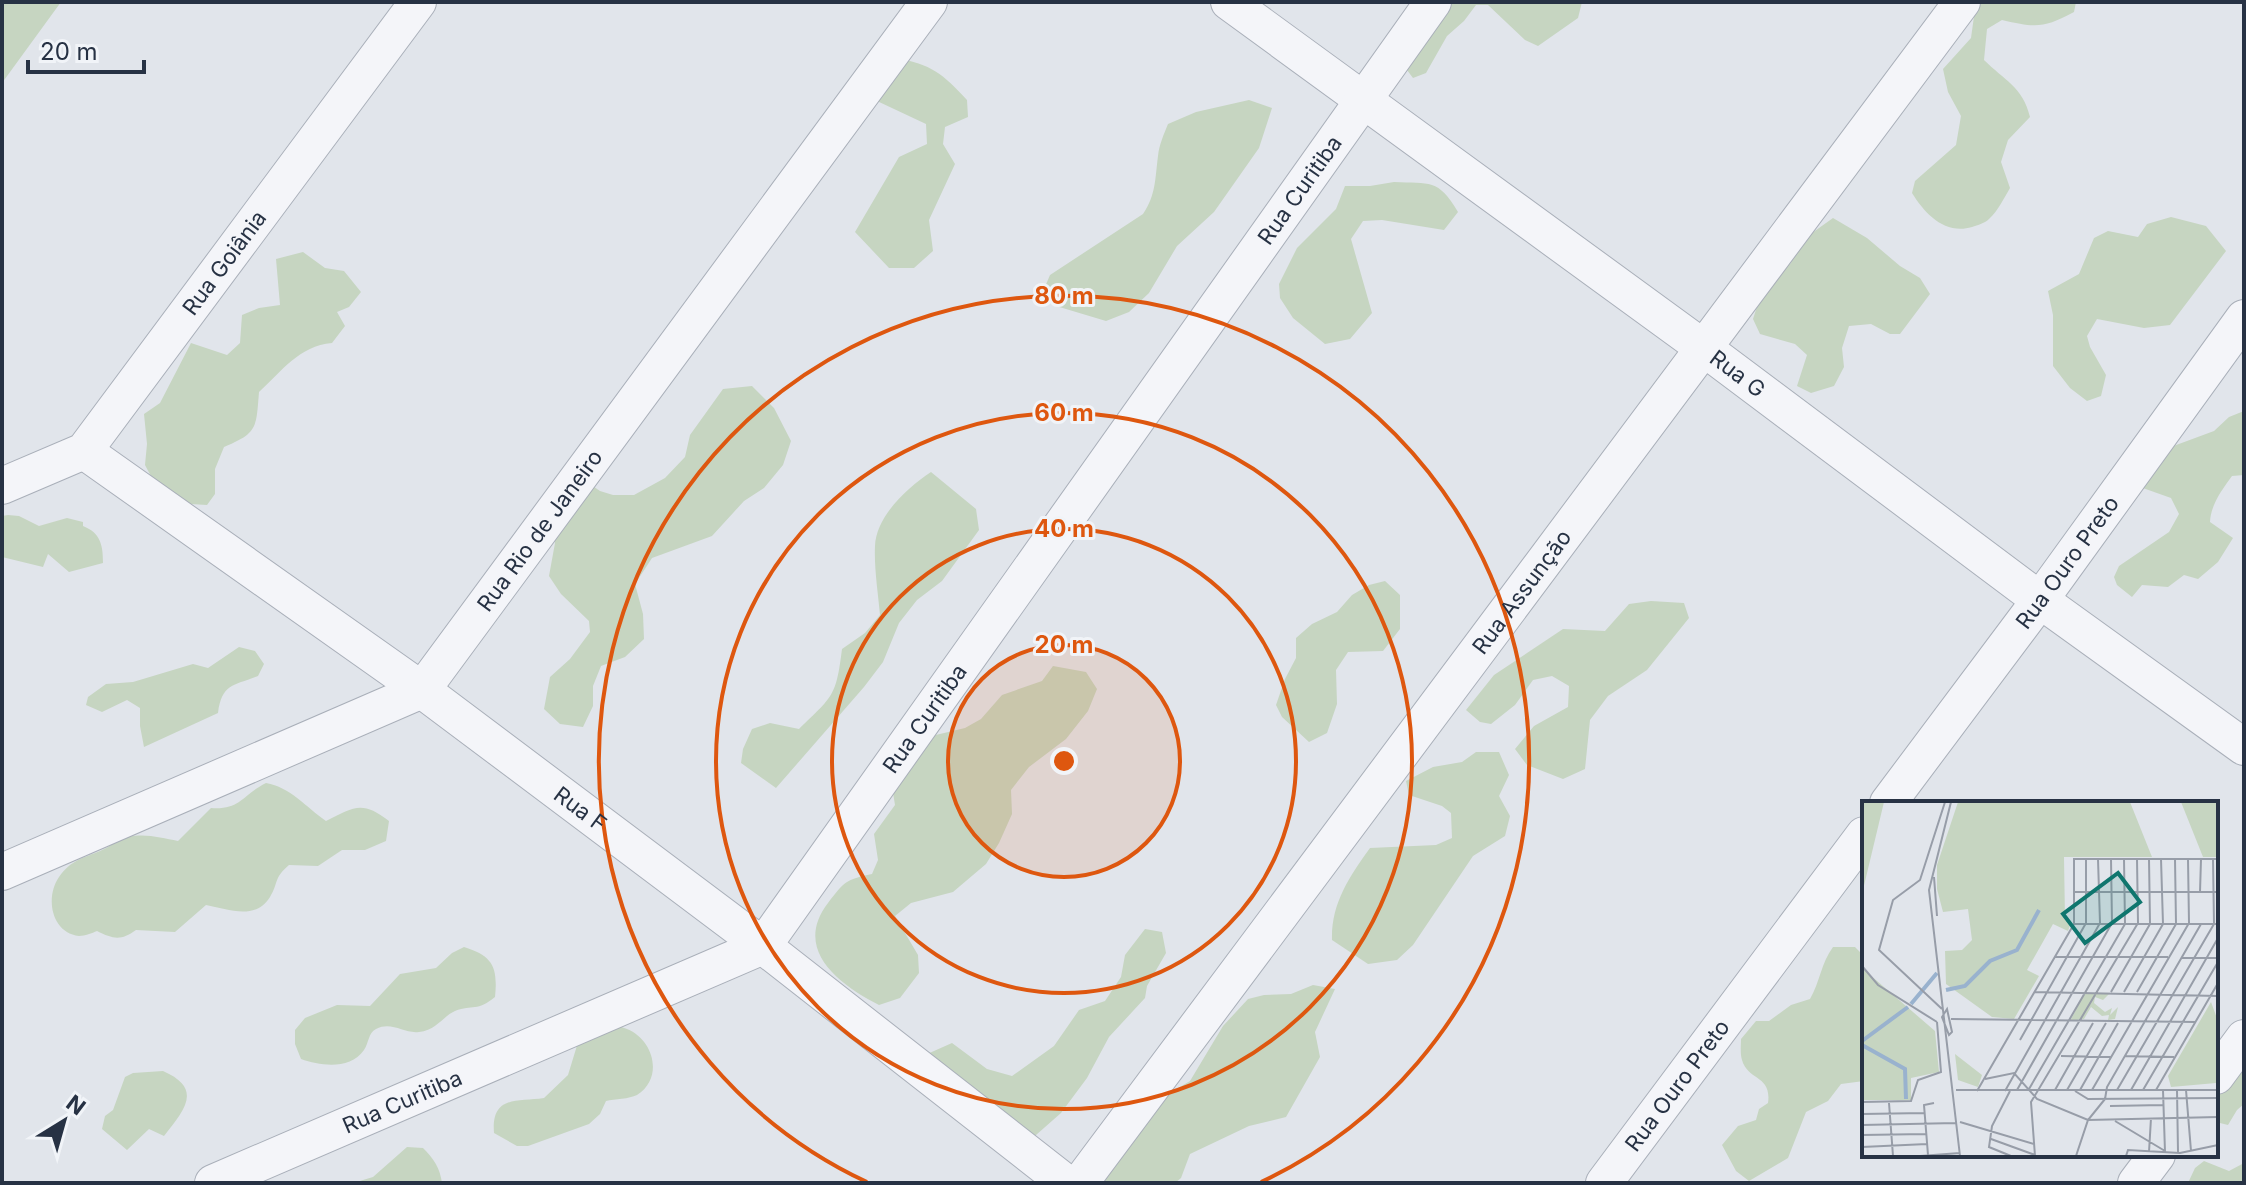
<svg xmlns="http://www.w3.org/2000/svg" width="2246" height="1185" font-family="Inter,sans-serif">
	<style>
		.green { fill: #c6d5c1 }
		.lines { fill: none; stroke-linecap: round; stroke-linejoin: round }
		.street-casing { stroke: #a9afb9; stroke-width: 38 }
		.street { stroke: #f4f5f9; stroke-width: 36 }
		.ring { fill: none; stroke: #de570f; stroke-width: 4 }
		.labels { text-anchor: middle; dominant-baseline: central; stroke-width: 6; stroke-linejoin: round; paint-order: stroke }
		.street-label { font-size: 22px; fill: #273244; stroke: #f1f4f8 }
		.inset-river { fill: none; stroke: #99b2ce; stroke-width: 4 }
		.inset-road { fill: none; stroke: #979da8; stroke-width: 2 }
		.view { fill: #0f766e; fill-opacity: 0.15; stroke: #0f766e; stroke-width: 4 }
		.inset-edge { fill: none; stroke: #273244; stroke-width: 4 }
		.centre { fill: #de570f; stroke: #f1f4f8; stroke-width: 4 }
		.ring-label { font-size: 24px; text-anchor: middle; font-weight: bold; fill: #de570f; stroke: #f1f4f8; stroke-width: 6; stroke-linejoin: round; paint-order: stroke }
	</style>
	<rect width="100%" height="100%" fill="#e1e5eb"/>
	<!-- green -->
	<path class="green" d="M2,2h59l-59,81z
		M1449,2h133l-4,16 -40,28 -13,-6 -37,-35h-12l-12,16 -17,15 -21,37 -13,5 -9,-12z
		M1976,2h100l-2,10c-30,16 -38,16 -72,8l-15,9 -3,31c20,20 39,27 46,57l-22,23 -7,22 9,26c-6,10 -12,23 -21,31 -4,4 -11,6 -17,8 -27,8 -47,-13 -60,-34l3,-12 41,-36 5,-29 -13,-24 -5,-23 28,-31z
		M896,58c35,6 47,16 71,42l1,17 -23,10 -2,17 12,20 -26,56 4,31 -19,17h-25l-34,-36 44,-75 28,-13 -1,-20 -49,-23z
		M1249,100l23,8 -13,40 -45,64 -37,34 -28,47 -20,19 -23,9 -50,-15 -9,-8 -3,-9 6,-14 93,-61c13,-19 12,-35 15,-58 1,-11 6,-22 10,-32l28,-12z
		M1394,182c36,2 44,-4 64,30l-14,18 -62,-10 -19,1 -12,18 21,74 -22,26 -25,5 -32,-26 -13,-20 -1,-14 18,-36 39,-39 9,-23h25z
		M2171,217l35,9 20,25 -56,74 -26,3 -47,-9 -10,17 3,11 16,28 -5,21 -14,5 -17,-13 -17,-22v-51l-5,-24 31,-17 15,-36 14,-7 30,6 9,-13z
		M1833,218l34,20 33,28 20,12 10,16 -30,40h-10l-19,-10 -22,2 -7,22 2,19 -10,19 -23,7 -14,-7 10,-31 -12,-11 -35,-10 -7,-15 11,-34 27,-22 4,-10 17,-20z
		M303,252l22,16 19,3 17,21 -12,15 -12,5 8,14 -13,17c-33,3 -50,28 -73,49 -3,36 -1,41 -35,55l-9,22v25l-8,11 -33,-2 -12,-6 -17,-32 2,-21 -3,-30 16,-11 31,-60 36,12 13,-12 2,-28 17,-7 21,-3 -4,-46z
		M752,386l22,22 17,33 -8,24 -19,23 -20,13 -32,35 -60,22 -17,26 8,30 1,25 -19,18 -24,9 -8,20v20l-10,21 -23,-3 -16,-15 6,-32 20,-18 20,-27 -1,-11 -28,-27 -12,-18 6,-33 -3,-16 32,-47 16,11 13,4h21l31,-17 20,-21 5,-22 33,-46z
		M2244,411v64l-12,1c-10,14 -21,28 -22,46l23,16 -15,24 -20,17 -14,-4 -16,12 -26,-2 -10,12 -15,-12 -3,-8 5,-11 50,-34 10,-18 -8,-16 -31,-11 20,-36 54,-20 15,-14z
		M931,472l45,37 3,21 -37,51 -25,19 -18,23 -16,39 -19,25 -88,101 -35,-25 2,-14 9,-20 18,-6 29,6c34,-33 37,-32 43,-80l23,-16 15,-18c-2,-23 -6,-47 -5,-69 1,-30 33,-59 56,-74z
		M8,515l11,1 20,10 28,-8 16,4v4c18,7 20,20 20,37l-34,9 -21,-18 -5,13 -41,-10v-41z
		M1385,581l15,14v34l-17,22 -35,1 -12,18 1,34 -10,29 -18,9 -27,-25 -6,-12 9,-26 11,-21v-20l16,-14 25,-12 15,-17 17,-10z
		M1651,601l33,2 5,15 -42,52 -39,26 -18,24 -5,49 -22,10 -36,-14 -12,-16 19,-23 34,-19 1,-21 -17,-10 -19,4 -18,25 -24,19 -11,-2 -14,-12 28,-35 69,-46 42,2 24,-27z
		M239,647l16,4 9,13 -6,12c-24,10 -36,7 -40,37l-74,34 -4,-21v-18l-13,-8 -25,12 -16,-7 2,-8 18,-13 27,-2 60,-18 15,4z
		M1053,666l33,6 11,17 -9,22 -22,28 -37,28 -18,23 1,24 -13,29 -13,21 -33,28 -42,11 -16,13 23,39 1,18 -19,25 -21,7c-39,-20 -87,-55 -51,-102 17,-22 17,-23 44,-29l6,-14 -4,-26 21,-29 -5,-31 29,-35 46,-11 16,-9 21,-24 40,-14z
		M1476,752h23l10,23 -10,21 11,20 -5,20 -32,20 -60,89 -16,15 -29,4 -36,-24c-1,-36 17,-63 38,-92l66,-3 16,-7 -1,-25 -9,-7 -33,-11 -3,-14 27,-14 29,-5z
		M266,783c24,4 40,24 60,38 28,-14 36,-21 63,0l-3,20 -21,9h-23l-24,16 -29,-1c-16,14 -10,17 -19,32 -15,24 -42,12 -64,8l-31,27 -39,-2c-15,11 -23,9 -39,1 -5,2 -12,5 -18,5 -28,-3 -34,-39 -20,-59 12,-17 24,-19 41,-26 10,-4 18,-12 28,-14 17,-4 34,1 50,4l33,-33c30,2 31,-13 55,-25z
		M1145,929l17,3 4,21 -19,33 -2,12 -36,39 -22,41 -26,35 -25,22 -34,11 -77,-91 27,-12 35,26 25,7 42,-30 25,-36 26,-9 16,-24 4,-22z
		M464,947c29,9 34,20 31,50 -18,15 -22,7 -40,14 -12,5 -18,19 -36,21 -15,2 -27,-11 -43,-3 -8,4 -7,14 -12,21 -14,20 -43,16 -63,9l-6,-15v-14l10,-12 32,-13 33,1 30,-32 36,-6 16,-15z
		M1833,947h22l9,9v125l-23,3 -13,17 -22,11 -18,46 -39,23 -13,-10 -14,-26 16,-19 18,-6 3,-11 9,-6c4,-28 -20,-22 -26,-43 -2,-6 -1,-15 -1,-21l15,-18h13l22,-16 19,-6c10,-17 11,-36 23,-52z
		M1313,985l22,4 -20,43 5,25 -34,60 -37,9 -59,28 -9,24 -6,5h-72v-8l48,-71 39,-23 33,-55 25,-27 16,-4 27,-1z
		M602,1023c8,2 18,3 25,6 27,11 37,49 10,66 -8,4 -22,4 -31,6l-6,13 -11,10 -61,22h-11l-23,-13c-3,-38 23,-31 50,-35l24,-23 11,-36z
		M2244,1045v59l-7,6 -9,15 -12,-3v-36z
		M163,1071c41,18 21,39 1,65l-15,-7 -22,21 -25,-21 3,-13 8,-6 12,-33 8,-4z
		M407,1147l16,1c11,11 17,20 19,35h-89l20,-6z
		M2204,1161l25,10 15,-8v20h-56l7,-15z"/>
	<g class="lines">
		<!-- street casing -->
		<g class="street-casing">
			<g id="street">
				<path id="s1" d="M1229,2l476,347 335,251 204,147"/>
				<path id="s2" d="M84,451l338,239 341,256 303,237"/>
				<path id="s3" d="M2,486l82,-35 334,-449"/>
				<path id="s4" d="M1888,803l152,-203 204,-282"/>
				<path id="s5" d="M2,872l420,-182 507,-688"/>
				<path d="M2216,1076l28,-38"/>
				<path id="s6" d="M213,1183l550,-237 670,-944"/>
				<path id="s7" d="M1080,1183l882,-1181"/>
				<path id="s8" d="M1604,1183l260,-348"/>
				<path d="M2136,1183l21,-28"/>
			</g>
		</g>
		<!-- street -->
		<use href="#street" class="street"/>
	</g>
	<!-- distance rings -->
	<circle cx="1064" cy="761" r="116" fill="#de570f" fill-opacity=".12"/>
	<g class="ring">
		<circle cx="1064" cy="761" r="116"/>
		<circle cx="1064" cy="761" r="232"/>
		<circle cx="1064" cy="761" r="348"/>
		<path d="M867 1182A465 465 0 1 1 1261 1182"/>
	</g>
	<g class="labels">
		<!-- street labels -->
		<g class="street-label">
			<text stroke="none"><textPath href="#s6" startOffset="1526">Rua Curitiba</textPath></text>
			<text stroke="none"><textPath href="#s3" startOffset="324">Rua Goiânia</textPath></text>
			<text stroke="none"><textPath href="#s1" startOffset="630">Rua G</textPath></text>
			<text stroke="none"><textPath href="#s5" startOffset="656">Rua Rio de Janeiro</textPath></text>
			<text stroke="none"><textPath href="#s4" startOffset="300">Rua Ouro Preto</textPath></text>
			<text stroke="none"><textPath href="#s7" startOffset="738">Rua Assunção</textPath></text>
			<text stroke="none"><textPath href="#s6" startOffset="878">Rua Curitiba</textPath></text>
			<text stroke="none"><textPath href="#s2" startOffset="612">Rua F</textPath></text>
			<text stroke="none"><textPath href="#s8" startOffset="122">Rua Ouro Preto</textPath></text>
			<text stroke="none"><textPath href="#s6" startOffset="206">Rua Curitiba</textPath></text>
		</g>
	</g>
	<!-- overview -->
	<g transform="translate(1862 801)">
		<rect width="356" height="356" fill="#e1e5eb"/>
		<path d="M0,1h22l-22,92zM96,1h172l22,55h-88l1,63 6,3 -3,8 -15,-7 -26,46 12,6 -25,43 -22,-2 -46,-33 -1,-33 17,-1 10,-10 -4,-31 -25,3 -6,-23v-24zM319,1h37v55h-15zM0,167l73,63 4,41 -28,6v22h-49zM223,192l24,1 -6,6 -8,-3 -1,6 11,9 7,-4 -2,7 8,-8 -3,12 -7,1 1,-5 -7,1 -11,-9 -7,12 -14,2zM349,201l7,19 -2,62 -45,4 -3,-11zM93,253l27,21 -4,12 -20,-7z" fill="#c6d5c1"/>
		<path class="inset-river" d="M84,189l19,-4 25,-25 27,-11 22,-40M49,203l26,-31M0,240l46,-34M0,244l43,24 1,30"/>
		<path class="inset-road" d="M89,1l-22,88 31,266M72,76l3,39M212,91h144M338,91l1,-33M212,123h144M193,156h113M320,157h36M0,165l16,19 59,37M173,191l183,4M249,191l39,-68 -1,-65M262,191l39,-68 -2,-65M275,191l39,-68 -1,-65M80,208l-63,-59 14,-50 27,-20 25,-78M85,208l5,23 -3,3 -7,-18zM89,218l245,3M158,239l66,-117v-64M199,255l50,1M263,255l49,1M123,278l29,-6 23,26 51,21 130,-3M167,288l96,-165 -1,-65M94,289h262M155,289l95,-167 -1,-64M193,289l38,-67M205,289l39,-67M218,289l38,-67M230,289l97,-167 -1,-64M255,289l97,-166 -1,-65M269,289l87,-152M281,289l75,-128M294,289l62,-107M301,289l2,62M315,289l1,62M324,289l5,61M115,290l97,-167v-65h144M143,290l95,-168 -2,-64M148,290l-18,35 -3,21 22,9M213,290l13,8 130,-1M243,298l2,-12 94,-163M0,301l49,-1 7,-21 23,-8 -4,-50M27,302l4,53M248,305l53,-1M0,313l63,-1M253,320l50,30M98,321l74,22M0,324l94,-2M0,334l64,-1M129,338l44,16M0,346l65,-3M287,351l2,-34M66,354l-4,-50 10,-2M58,355l40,-3M173,355l-4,-54 107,-179 -1,-64M214,355l12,-36 17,-21M264,355l2,-6 52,3 38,-8"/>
		<path class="view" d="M256,72l22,29 -55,41 -22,-29z"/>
		<rect width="356" height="356" class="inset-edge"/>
	</g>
	<circle cx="1064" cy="761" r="12" class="centre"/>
	<g class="ring-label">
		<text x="1064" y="304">80 m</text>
		<text x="1064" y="421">60 m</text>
		<text x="1064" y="537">40 m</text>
		<text x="1064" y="653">20 m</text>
	</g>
	<!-- border -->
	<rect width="2246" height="1185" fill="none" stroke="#273244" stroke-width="8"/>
	<!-- north arrow -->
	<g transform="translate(64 1121) rotate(37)" stroke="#f1f4f8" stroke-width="6" paint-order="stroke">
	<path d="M0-6L14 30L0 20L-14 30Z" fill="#273244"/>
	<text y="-12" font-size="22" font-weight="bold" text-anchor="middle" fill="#273244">N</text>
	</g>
	<!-- scale -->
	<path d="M28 60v12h116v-12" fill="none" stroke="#273244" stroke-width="4"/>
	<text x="40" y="60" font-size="24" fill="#273244" stroke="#f1f4f8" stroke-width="6" paint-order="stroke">20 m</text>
</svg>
